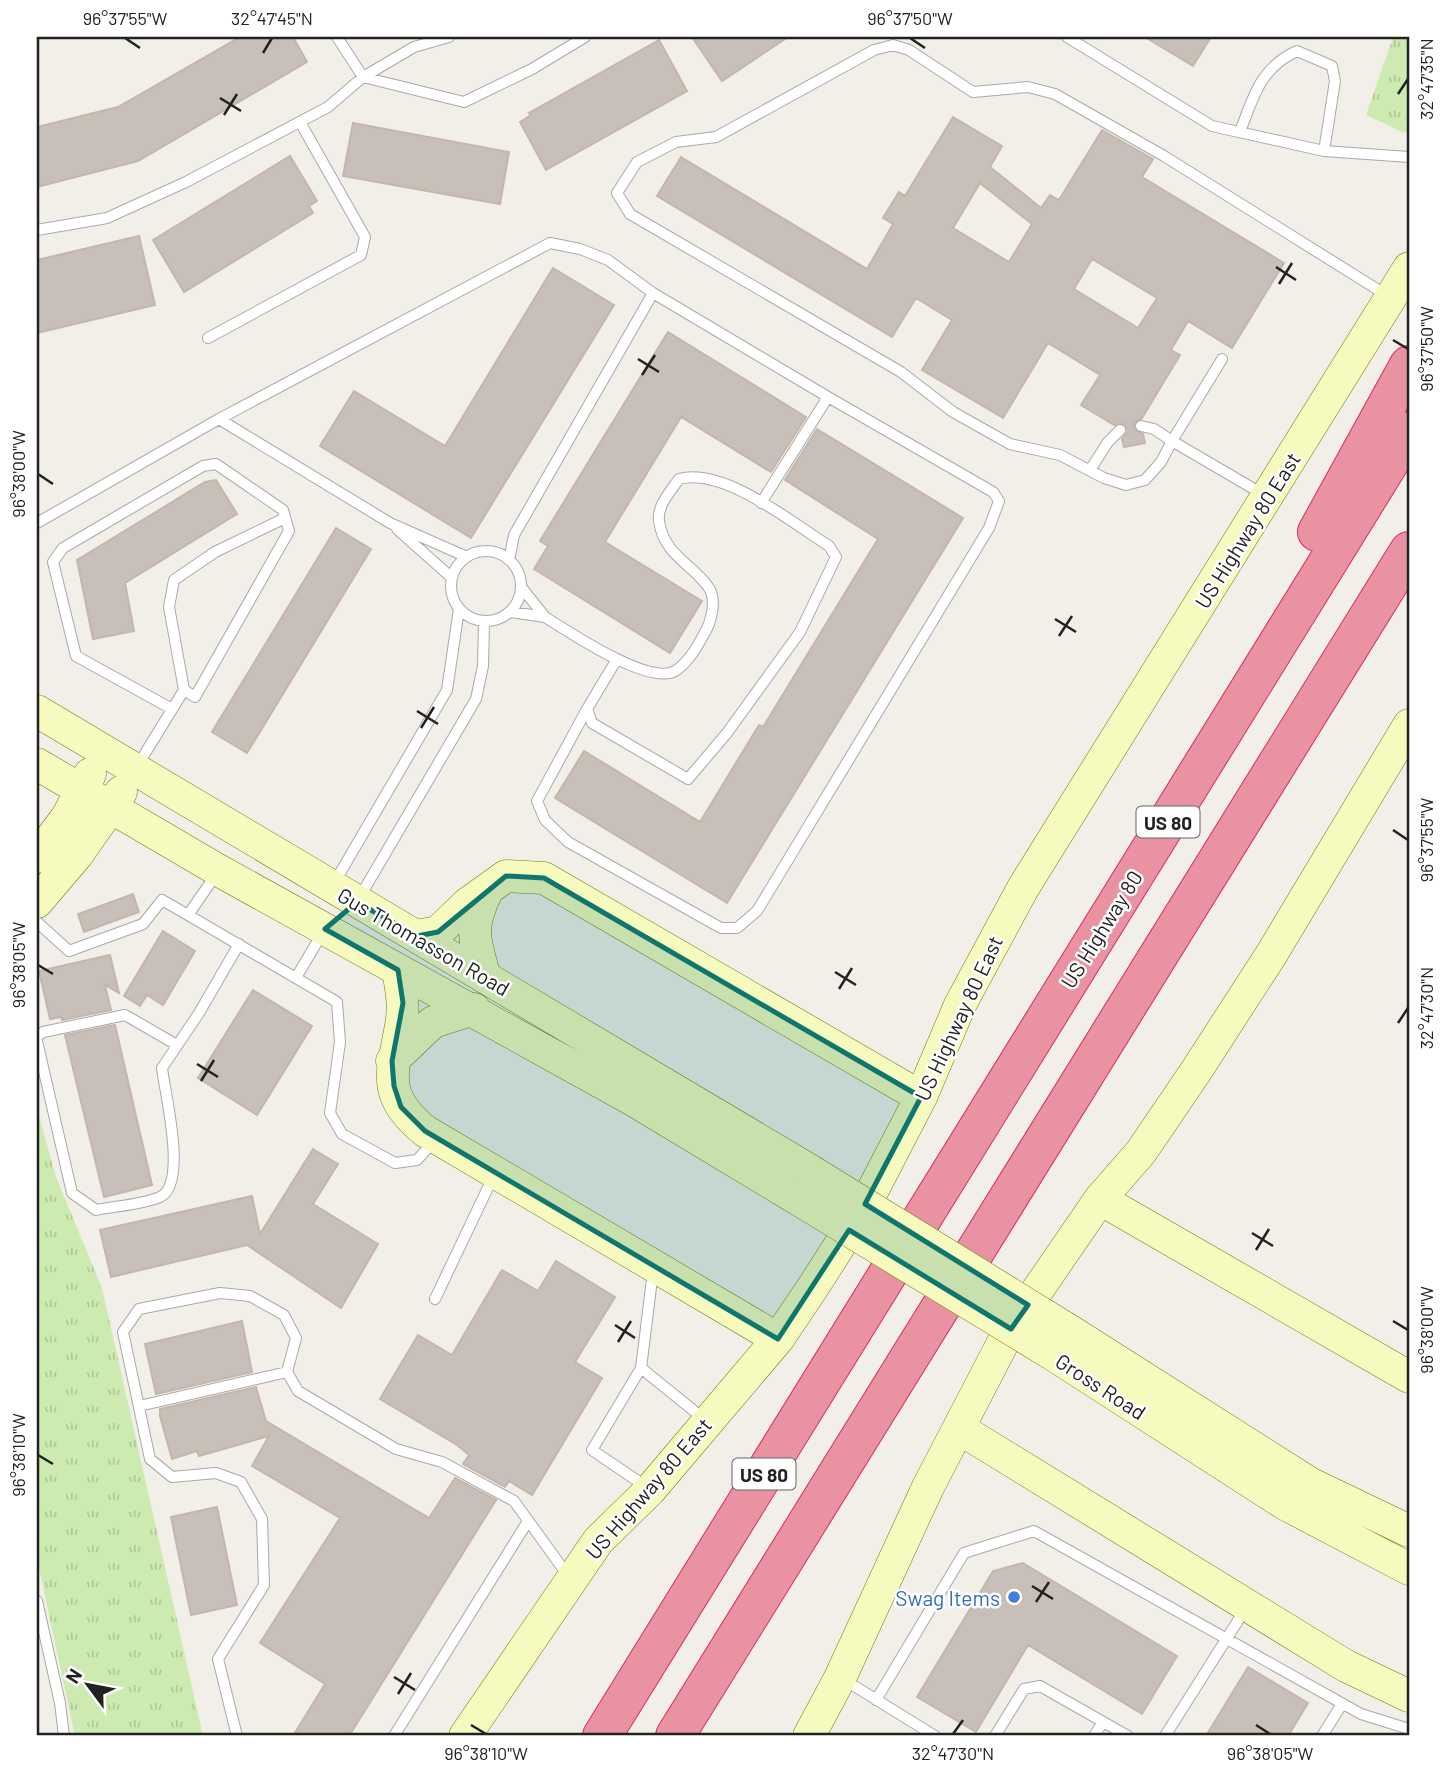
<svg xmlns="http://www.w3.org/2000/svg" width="1446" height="1773" font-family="Barlow,sans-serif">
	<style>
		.grass { fill: url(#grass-tufts) }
		.building { fill: #c7bfb8; stroke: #c4b6ab; stroke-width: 2; fill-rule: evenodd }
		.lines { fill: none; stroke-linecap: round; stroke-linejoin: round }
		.service-casing { stroke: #a9a9a9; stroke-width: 12 }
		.secondary-casing { stroke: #707d05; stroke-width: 33 }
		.motorway-casing { stroke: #dc2a67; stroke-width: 40 }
		.service { stroke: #fff; stroke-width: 10 }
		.secondary { stroke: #f7fabf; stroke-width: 32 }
		.motorway { stroke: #e892a2; stroke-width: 38 }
		.secondary-bridge-casing { stroke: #707d05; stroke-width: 33; stroke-linecap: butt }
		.secondary-bridge { stroke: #f7fabf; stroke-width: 32 }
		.marked { fill: #0f766e; fill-opacity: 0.2; stroke: #0f766e; stroke-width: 5; stroke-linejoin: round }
		.ticks { fill: none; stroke: #222; stroke-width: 2.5 }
		.shop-dot { fill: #3f7fe0; stroke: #fff; stroke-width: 2.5 }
		.labels { text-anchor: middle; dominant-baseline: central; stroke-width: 5; stroke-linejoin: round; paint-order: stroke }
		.shield { fill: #fff; stroke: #646464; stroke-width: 2 }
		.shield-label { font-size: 19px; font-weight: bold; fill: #222 }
		.street-label { font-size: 21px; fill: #222; stroke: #fff }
		.shop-label { font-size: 21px; fill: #366cbe; stroke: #fff; text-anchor: end }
		.neatline { fill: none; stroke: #222; stroke-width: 2.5 }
		.ticks-label { font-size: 18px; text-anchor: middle; fill: #222 }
	</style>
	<defs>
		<pattern id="grass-tufts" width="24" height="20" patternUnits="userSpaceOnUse" patternTransform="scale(1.75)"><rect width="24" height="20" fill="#cdebb0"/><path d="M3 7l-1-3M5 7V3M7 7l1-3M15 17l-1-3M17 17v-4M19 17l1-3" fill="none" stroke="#b0c997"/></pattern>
	</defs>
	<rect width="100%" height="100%" fill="#f2efe9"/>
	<!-- grass -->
	<path class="grass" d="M1393,37h16v95h-7l-36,-17z
		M37,1109l19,68 46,111 101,448h-128l-38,-177z"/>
	<!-- building -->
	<path class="building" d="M240,37h53l14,25 -169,99 -101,26v-60l81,-20z
		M692,37h96l-66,44z
		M1145,37h66l-18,29z
		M659,40l28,51 -141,79 -26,-48 11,-7 -2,-2z
		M953,117l49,29 -12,21 51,41 9,-13 9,5 43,-70 51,29 -11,18 142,86 -52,85 -44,-27 -17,29 9,5 -38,63 -8,6v5l9,5 2,9 -21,4 -2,-8 6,-8 -3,-7 -11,1 -33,-20 19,-30 -52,-32 -45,75 -81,-48 30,-50 -36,-22 -24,39 -235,-141 24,-39 186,112 26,-45 -10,-6 16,-26 6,4zM980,183l52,41 -23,38 -56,-34zM1092,259l65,39 -19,30 -64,-39z
		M353,123l156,29 -9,52 -157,-28z
		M290,156l27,45 -8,5 4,7 -129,79 -31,-52z
		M139,236l16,69 -118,28v-73z
		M553,268l61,37 -143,233 -151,-92 34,-55 91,55z
		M668,332l138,85 -35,55 -90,-55 -76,125 97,59 -32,52 -136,-84 14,-23 -8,-5z
		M817,429l146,89 -236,385 -172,-105 29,-47 116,71 59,-97 4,2 115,-188 -93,-59z
		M216,480l21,34 -112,69 9,48 -41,8 -16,-79 128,-78z
		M336,528l35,21 -124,204 -35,-21z
		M133,894l6,18 -55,20 -6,-18z
		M163,931l32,20 -32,54 -16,-10 -7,11 -16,-10z
		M110,955l9,38 -14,-8 6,25 -49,10 -1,-3 -11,2 -11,-48z
		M253,990l59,36 -55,89 -59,-37z
		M115,1025l37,160 -48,12 -39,-162z
		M313,1149l25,15 -25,40 65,40 -37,64 -94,-63 -136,32 -11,-47 152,-34 8,38z
		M556,1261l59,36 -40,65 27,16 -70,117 -23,-14 -4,6 -42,-23 6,-9 -12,-10 -77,-46 38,-64 34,20 50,-85 36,21z
		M242,1321l10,51 -96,22 -11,-50z
		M256,1387l10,34 163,97 26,-40 41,22 -147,236h-56l32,-52 -65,-41 80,-125 -88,-52 17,-30 -70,20 -2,-5 -25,8 -12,-43v-7z
		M217,1507l20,98 -46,10 -20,-98z
		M1023,1563l154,93 -35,58 -114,-69 -52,87 -59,-35 76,-126z
		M1248,1667l60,36 -20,33h-82z"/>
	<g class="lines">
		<!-- service casing -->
		<g class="service-casing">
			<path id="service" d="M337,37l26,40 101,25 68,-33 53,-32
				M1067,37l145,89 112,25 85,6
				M1240,132c13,-35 21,-65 57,-81l35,15 3,15 -11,70
				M37,230l70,-12 79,-36 142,-75 35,-30 51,-30 35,-10
				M653,293l175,104
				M208,338l153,-83 4,-18 -65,-115
				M219,419l331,-176 30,6 28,11 45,33 -139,242 -5,25
				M1141,426l13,3 18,12 50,-82
				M1090,470l18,-28 12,-12
				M1266,496l-94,-55 -11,21 -16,18 -19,5 -22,-7 -44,-23 -50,-11 -57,-32 -52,-40 -271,-158 -13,-21 20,-31 39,-20 40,-5 158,-87 19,-5 16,5 64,42 55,-5 27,7 109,62 224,140
				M37,523l182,-104 171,104 77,34
				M397,529l55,49
				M451 586a35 35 0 1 1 70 0a35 35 0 1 1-70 0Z
				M511,612l34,5 -23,-29
				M545,617c24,15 104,69 130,54 13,-8 22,-24 29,-37 7,-11 13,-34 5,-46 -16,-24 -45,-32 -50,-67 -2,-16 12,-30 20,-42 45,-12 112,43 150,67l7,11 -36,75 -73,101 -39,46 -96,-56 -5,-14 30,-50
				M184,690l-15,-83 5,-27 41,-28 70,-34
				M587,709l-50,92 8,19 23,22 153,86h16l20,-17 232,-383 10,-27 -6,-9 -165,-95 -67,106
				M136,768l48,-78 11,7 94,-166 -6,-21 -67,-46 -13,2 -140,82 -10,14 23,94 96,53
				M217,873l-29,42 149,87 3,40 -10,71 12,21 53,29 22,-3 19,-21
				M333,885l114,-195 12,-81
				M358,900l118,-201 7,-33 1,-44
				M37,922l32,29 74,-27 19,-24 26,15
				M297,976l26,-44
				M37,1037l6,-5 82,-17 52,30
				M37,1041l35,152 24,17c19,-4 45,-5 64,-13 28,-13 5,-103 2,-129l37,-55 40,-69
				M653,1271l-12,97 63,51
				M435,1299l59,-124
				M641,1368l-49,82 56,38
				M139,1406l148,-34
				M37,1601l23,102 4,33
				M843,1679l92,57
				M876,1700l88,-147 70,-22 327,183 48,15
				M237,1736l-19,-77 46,-74 -2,-66 -21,-37 -25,-9 -44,4 -22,-18 -27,-127 16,-23 81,-16 30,3 34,19 12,23 -9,34 11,19 98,58 46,13 72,39 55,76
				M394,1736l134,-215
				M995,1736l29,-47 16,-3 88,50
				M1094,1736l9,-14
				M1165,1736l81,-128
				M1322,1736l20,-32"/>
		</g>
		<!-- secondary casing -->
		<g class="secondary-casing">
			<path id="secondary" d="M37,711l774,460
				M37,764l181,106 417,231 161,97
				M37,857l30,-40 23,-43
				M37,902l40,-47 44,-63
				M417,936l21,-4 29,-28 39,-28 38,2 377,219
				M398,970c3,17 6,32 4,49 -7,50 -25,73 23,112l353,208
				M485,977c-11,-37 -16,-50 2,-86
				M392,1061l41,-39 41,-13
				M1100,1199l309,178
				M1067,1329l244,155 98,47
				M1052,1354l233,150 124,65
				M960,1429l386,237 63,30
				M465,1736l133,-195 52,-51 128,-151 37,-55 49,-77 57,-110 39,-92 63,-117 386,-620
				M809,1736l31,-58 88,-191 80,-154 92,-134 41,-47 55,-81 75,-116 138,-230"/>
		</g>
		<!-- motorway casing -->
		<g class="motorway-casing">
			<path id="motorway" d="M1317,532l92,-167
				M602,1736l807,-1305
				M675,1736l734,-1185"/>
		</g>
		<!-- service -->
		<use href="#service" class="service"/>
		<!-- secondary -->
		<use href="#secondary" class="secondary"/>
		<!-- motorway -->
		<use href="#motorway" class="motorway"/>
		<!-- secondary-bridge casing -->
		<g class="secondary-bridge-casing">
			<path id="secondary-bridge" d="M811,1171l256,158
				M796,1198l256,156"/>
		</g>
		<!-- secondary-bridge -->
		<use href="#secondary-bridge" class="secondary-bridge"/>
	</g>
	<!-- marked area -->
	<path class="marked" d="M506,876l38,2 377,219 -56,107 163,101 -17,24 -162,-99 -71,109 -353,-208 -24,-24 -7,-21 -2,-25 11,-58 -5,-33 -73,-41 32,-27 60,34 21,-4z"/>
	<!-- ticks -->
	<path class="ticks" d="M125,38l15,10M910,38l15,10M263,53l9,-15M1398,94l10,-15M220,98l21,13M224,115l13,-21M1276,267l20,13M1279,284l13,-21M1393,340l15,9M638,359l21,13M642,375l13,-20M38,474l15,10M1055,619l21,13M1059,636l13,-20M417,711l21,13M421,728l13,-21M1393,830l15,10M38,965l15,9M835,972l21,13M839,989l13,-21M1398,1023l10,-15M197,1064l21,13M201,1081l13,-21M1252,1233l21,13M1256,1250l13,-21M1393,1321l15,9M615,1325l20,13M618,1342l13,-21M38,1455l15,9M1032,1586l21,13M1036,1602l13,-20M394,1677l21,13M398,1694l13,-21M471,1725l15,9M1256,1725l14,9M953,1734l10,-14"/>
	<!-- markers -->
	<circle class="shop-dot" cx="1014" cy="1597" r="7"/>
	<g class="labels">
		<!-- shield labels -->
		<g class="shield">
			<rect x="1136.5" y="806.5" width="63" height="31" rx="5"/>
			<rect x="732.5" y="1458.5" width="63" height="31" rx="5"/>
		</g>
		<g class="shield-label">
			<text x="1168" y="822">US 80</text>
			<text x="764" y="1474">US 80</text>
		</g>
		<!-- street labels -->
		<g class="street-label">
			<text transform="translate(1247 530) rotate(-58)">US Highway 80 East</text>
			<text transform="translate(1101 929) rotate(-58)">US Highway 80</text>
			<text transform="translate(424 941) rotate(30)">Gus Thomasson Road</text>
			<text transform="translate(958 1018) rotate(-65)">US Highway 80 East</text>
			<text transform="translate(1101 1386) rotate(33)">Gross Road</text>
			<text transform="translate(648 1488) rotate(-49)">US Highway 80 East</text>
		</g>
		<!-- shop labels -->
		<g class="shop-label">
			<text x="1000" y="1597">Swag Items</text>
		</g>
	</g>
	<!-- border -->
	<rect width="1446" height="1773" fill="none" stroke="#ffffff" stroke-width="77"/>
	<!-- north arrow -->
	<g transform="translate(88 1685) rotate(302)" stroke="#ffffff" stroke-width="5" paint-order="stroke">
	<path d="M0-5L12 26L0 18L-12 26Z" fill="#222222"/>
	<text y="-10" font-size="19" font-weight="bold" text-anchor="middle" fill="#222222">N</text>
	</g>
	<rect x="38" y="38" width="1370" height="1696" class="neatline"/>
	<g class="ticks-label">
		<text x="125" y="25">96°37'55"W</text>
		<text x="272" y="25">32°47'45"N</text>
		<text x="910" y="25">96°37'50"W</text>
		<text transform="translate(1427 79) rotate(-90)" y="6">32°47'35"N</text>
		<text transform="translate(1427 349) rotate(-90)" y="6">96°37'50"W</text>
		<text transform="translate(19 474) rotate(-90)" y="6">96°38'00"W</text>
		<text transform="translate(1427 840) rotate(-90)" y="6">96°37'55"W</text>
		<text transform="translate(19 965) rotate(-90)" y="6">96°38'05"W</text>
		<text transform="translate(1427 1008) rotate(-90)" y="6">32°47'30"N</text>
		<text transform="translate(1427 1330) rotate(-90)" y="6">96°38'00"W</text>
		<text transform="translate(19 1455) rotate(-90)" y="6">96°38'10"W</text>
		<text x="486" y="1760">96°38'10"W</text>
		<text x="953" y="1760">32°47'30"N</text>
		<text x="1270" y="1760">96°38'05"W</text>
	</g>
</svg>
